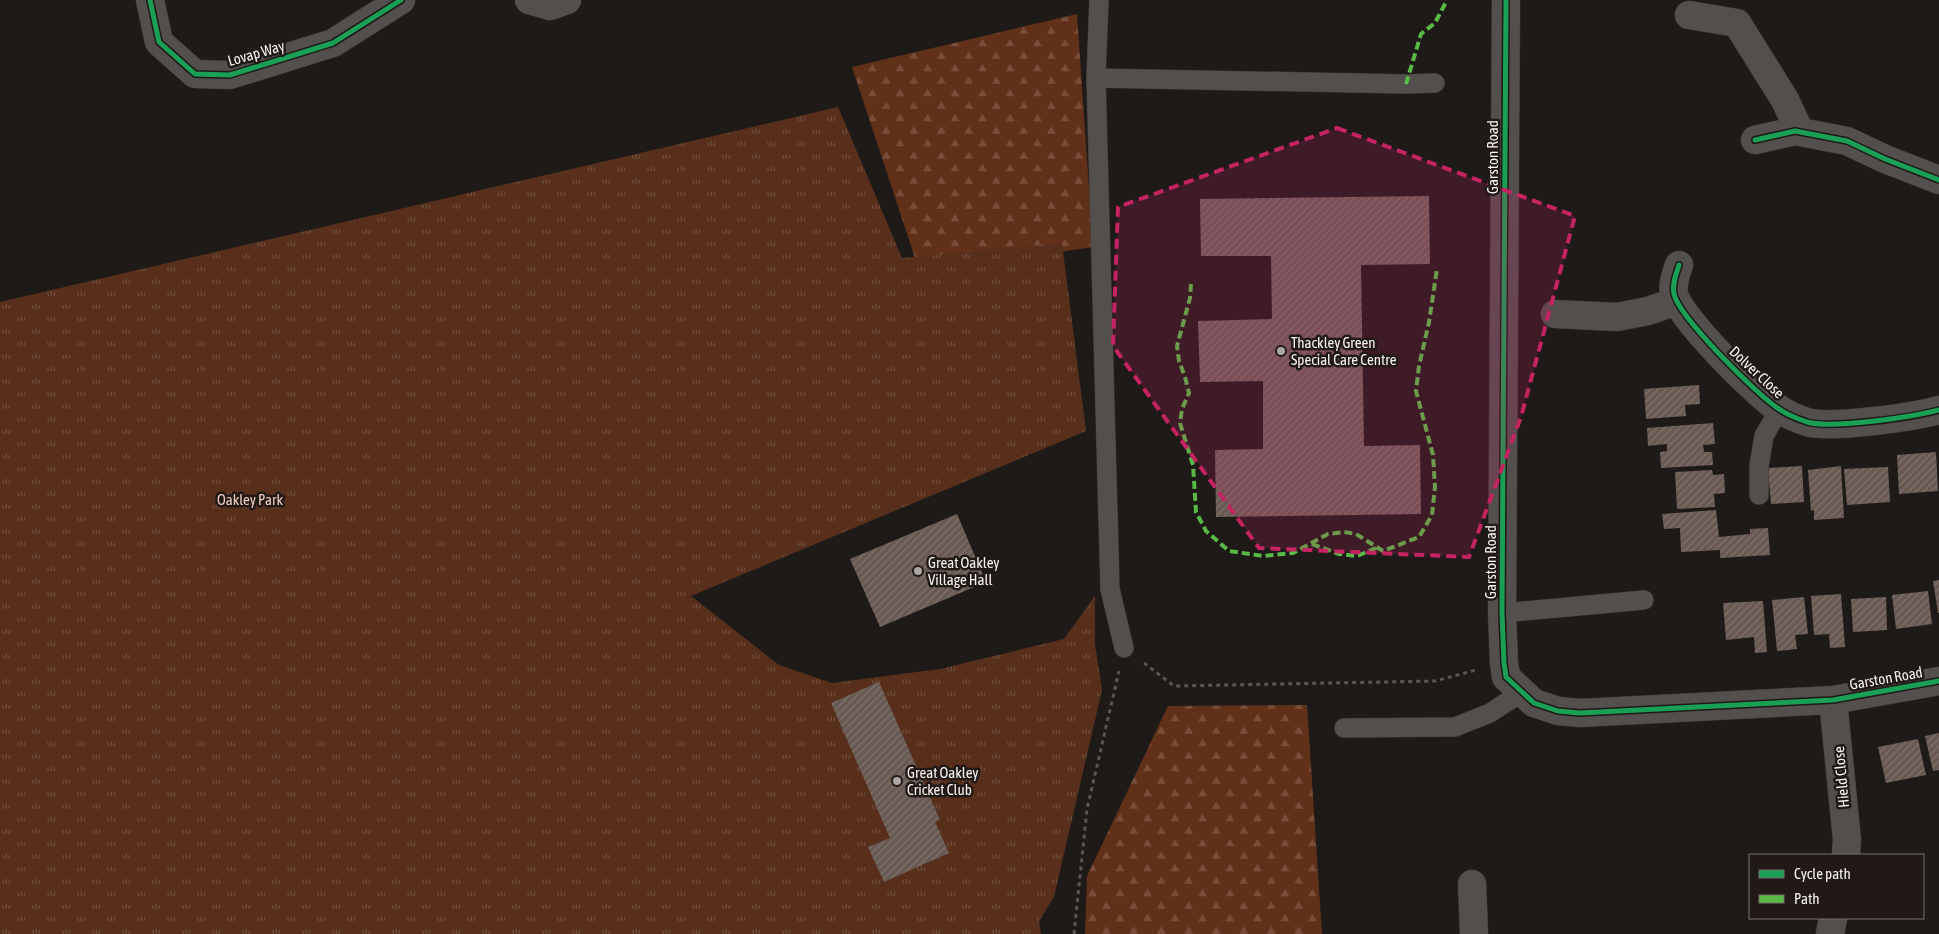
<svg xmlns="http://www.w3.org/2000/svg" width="1939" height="934" font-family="'Asap Condensed',sans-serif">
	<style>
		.forest { fill: url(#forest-firs) }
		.park { fill: url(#park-tufts) }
		.building { fill: url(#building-hatch) }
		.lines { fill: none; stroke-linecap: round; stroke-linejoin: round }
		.lane-casing { stroke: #3c3837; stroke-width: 20 }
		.street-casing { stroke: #3c3837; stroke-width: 29 }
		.path { stroke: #595655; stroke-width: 3; stroke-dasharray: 4 4; stroke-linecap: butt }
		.lane { stroke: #524f4d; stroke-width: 19 }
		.street { stroke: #524f4d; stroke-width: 28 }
		.quiet { stroke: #58b947; stroke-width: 4; stroke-dasharray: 8 4; stroke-linecap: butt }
		.cycleway-casing { stroke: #201916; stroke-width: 8 }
		.cycleway { stroke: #1a9f57; stroke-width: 5 }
		.marked { fill: #c52362; fill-opacity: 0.2; stroke: #c52362; stroke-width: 4; stroke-dasharray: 10 6; stroke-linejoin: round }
		.poi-dot { fill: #aca7a5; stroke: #201916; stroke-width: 2 }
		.labels { text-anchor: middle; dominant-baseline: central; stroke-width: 5; stroke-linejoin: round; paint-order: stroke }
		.street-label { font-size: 15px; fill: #f9f3f1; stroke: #201916 }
		.poi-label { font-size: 15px; fill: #f9f3f1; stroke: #201916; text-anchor: start }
		.park-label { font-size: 15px; fill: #f2cdbd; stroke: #201916 }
	</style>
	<defs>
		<pattern id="forest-firs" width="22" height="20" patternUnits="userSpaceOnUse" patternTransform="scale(1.25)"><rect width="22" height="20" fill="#613019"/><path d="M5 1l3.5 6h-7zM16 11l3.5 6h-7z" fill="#784e3b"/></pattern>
		<pattern id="park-tufts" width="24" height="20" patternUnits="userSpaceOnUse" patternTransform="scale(1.25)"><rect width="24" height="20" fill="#572f1b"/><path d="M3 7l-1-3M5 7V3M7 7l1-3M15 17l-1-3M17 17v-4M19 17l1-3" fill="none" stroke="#704e3d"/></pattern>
		<pattern id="building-hatch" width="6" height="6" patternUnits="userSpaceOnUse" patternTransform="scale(1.25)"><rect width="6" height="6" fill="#685a53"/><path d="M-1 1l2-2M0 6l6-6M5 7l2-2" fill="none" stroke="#7e726c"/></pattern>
	</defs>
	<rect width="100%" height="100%" fill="#1e1a18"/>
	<!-- forest -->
	<path class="forest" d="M1077,14l16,233 -173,26 -68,-206z
		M1307,705l15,229h-237l2,-58 81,-170z"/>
	<!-- park -->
	<path class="park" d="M838,107l64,151 160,-15 24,188 -395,165 88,69 53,18 108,-14 124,-30 31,-43v48l7,46 -48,207 -15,24 2,13h-1041v-632z"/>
	<!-- building -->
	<path class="building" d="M1429,196l1,68 -69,1 3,181 56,-1 1,69 -205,3 -1,-67 48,-1v-68l-63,1 -2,-61 74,-2 -1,-63h-70l-1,-57z
		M1699,385l1,19 -15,1 1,11 -40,3 -2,-30z
		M1713,423l2,21 -12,1 1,7h8l1,13 -52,3 -1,-16 7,-1v-7l-19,2 -1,-18z
		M1936,452l2,39 -39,3 -2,-39z
		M1802,466l2,36 -33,2 -3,-36z
		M1841,466l3,52 -30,2v-10l-3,1 -3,-41z
		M1888,467l2,35 -43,3 -3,-36z
		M1712,470l1,5 11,-1 1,19 -11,1 1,13 -38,2 -2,-37z
		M1716,510l3,27 31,-3v-5l18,-1 2,27 -50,3v-8l-39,2 -1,-24 -16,1 -2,-15z
		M957,514l29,68 -106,45 -30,-68z
		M1939,580v33h-1l-5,-32z
		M1928,591l4,33 -36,5 -4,-34z
		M1841,594l4,53 -15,1 -1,-14 -15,1 -3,-39z
		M1804,597l4,37 -13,1 2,14 -20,2 -5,-51z
		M1886,597l1,33 -34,2 -2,-33z
		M1763,601l4,51 -12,1 -1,-16 -28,3 -3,-37z
		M879,682l61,138 -5,2 14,31 -65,29 -16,-35 22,-9 -59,-135z
		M1939,733v37l-6,1 -8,-35z
		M1918,739l8,36 -40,8 -8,-36z"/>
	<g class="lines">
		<!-- lane casing -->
		<g class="lane-casing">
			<path id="lane" d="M1099,0l-3,78 14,511 14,59
				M1096,78l310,6 29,-1
				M1759,495v-29l5,-30 15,-26
				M1502,613l142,-13
				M1344,728l111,-1 35,-14 32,-21"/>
		</g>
		<!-- street casing -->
		<g class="street-casing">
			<path id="street" d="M150,0l9,42 36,32 35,1 103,-32 68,-43
				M529,0l21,6 17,-6
				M1506,0l-4,613 2,50 2,14 28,26 24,8 22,2 253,-13 106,-19
				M1689,15l48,8 48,77 15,32
				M1755,140l40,-9 52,10 38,18 54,21
				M1679,265c-3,9 -7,19 -5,29 5,23 84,102 105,115 7,5 19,10 28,13 24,7 106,-5 132,-12
				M1555,314l62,3 31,-6 29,-10
				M1833,700l14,140 -1,15
				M1472,884l2,50
				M1830,934l3,-16"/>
		</g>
		<!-- path -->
		<path class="path" d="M1144,663l30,23 261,-5 41,-11
			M1074,934l13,-125 32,-138"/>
		<!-- lane -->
		<use href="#lane" class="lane"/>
		<!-- street -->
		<use href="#street" class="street"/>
		<!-- quiet -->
		<path class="quiet" d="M1406,84l15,-50 14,-11 12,-23
			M1191,284l-1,14 -13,48 2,15 6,16 4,16 -7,16 -2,14 13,42 3,47 10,19 23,20 34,5 30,-3 35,-19 16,-2 12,2 27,17 36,-14 13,-22 3,-28 -2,-32 -17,-64 3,-25 10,-44 8,-53
			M1312,544l27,10 18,2 19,-8"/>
		<!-- cycleway casing -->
		<g class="cycleway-casing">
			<path id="cycleway" d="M150,0l9,42 36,32 35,1 103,-32 68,-43
				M1506,0l-4,613 2,50 2,14 28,26 24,8 22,2 253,-13 106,-19
				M1755,140l40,-9 52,10 38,18 54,21
				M1679,265c-3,9 -7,19 -5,29 5,23 84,102 105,115 7,5 19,10 28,13 24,7 106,-5 132,-12"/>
		</g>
		<!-- cycleway -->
		<use href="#cycleway" class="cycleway"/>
	</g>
	<!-- marked area -->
	<path class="marked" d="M1337,128l238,88 -54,201 -52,140 -210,-9 -146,-202 5,-139z"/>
	<!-- markers -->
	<g class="poi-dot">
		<circle cx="1281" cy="351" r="5"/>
		<circle cx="918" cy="571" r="5"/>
		<circle cx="897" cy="781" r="5"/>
	</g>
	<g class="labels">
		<!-- street labels -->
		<g class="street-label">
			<text transform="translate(256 53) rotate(-16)">Lovap Way</text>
			<text transform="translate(1492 157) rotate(-90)">Garston Road</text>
			<text transform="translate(1757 372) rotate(43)">Dolver Close</text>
			<text transform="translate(1490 562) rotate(-90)">Garston Road</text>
			<text transform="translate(1886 678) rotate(-10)">Garston Road</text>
			<text transform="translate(1841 777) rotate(-95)">Hield Close</text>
		</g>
		<!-- poi labels -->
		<g class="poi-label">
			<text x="1291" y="342">Thackley Green<tspan x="1291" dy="17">Special Care Centre</tspan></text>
			<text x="928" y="562">Great Oakley<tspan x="928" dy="17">Village Hall</tspan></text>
			<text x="907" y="772">Great Oakley<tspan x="907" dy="17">Cricket Club</tspan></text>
		</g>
		<!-- park labels -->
		<g class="park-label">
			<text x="250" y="499">Oakley Park</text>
		</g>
	</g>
	<!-- legend -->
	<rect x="1749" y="854" width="175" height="65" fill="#201916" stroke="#77706e"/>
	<rect x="1759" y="870" width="25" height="8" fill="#1a9f57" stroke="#77706e"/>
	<text x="1794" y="879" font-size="15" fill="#f9f3f1">Cycle path</text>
	<rect x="1759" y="895" width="25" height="8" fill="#58b947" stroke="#77706e"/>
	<text x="1794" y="904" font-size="15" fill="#f9f3f1">Path</text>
</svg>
